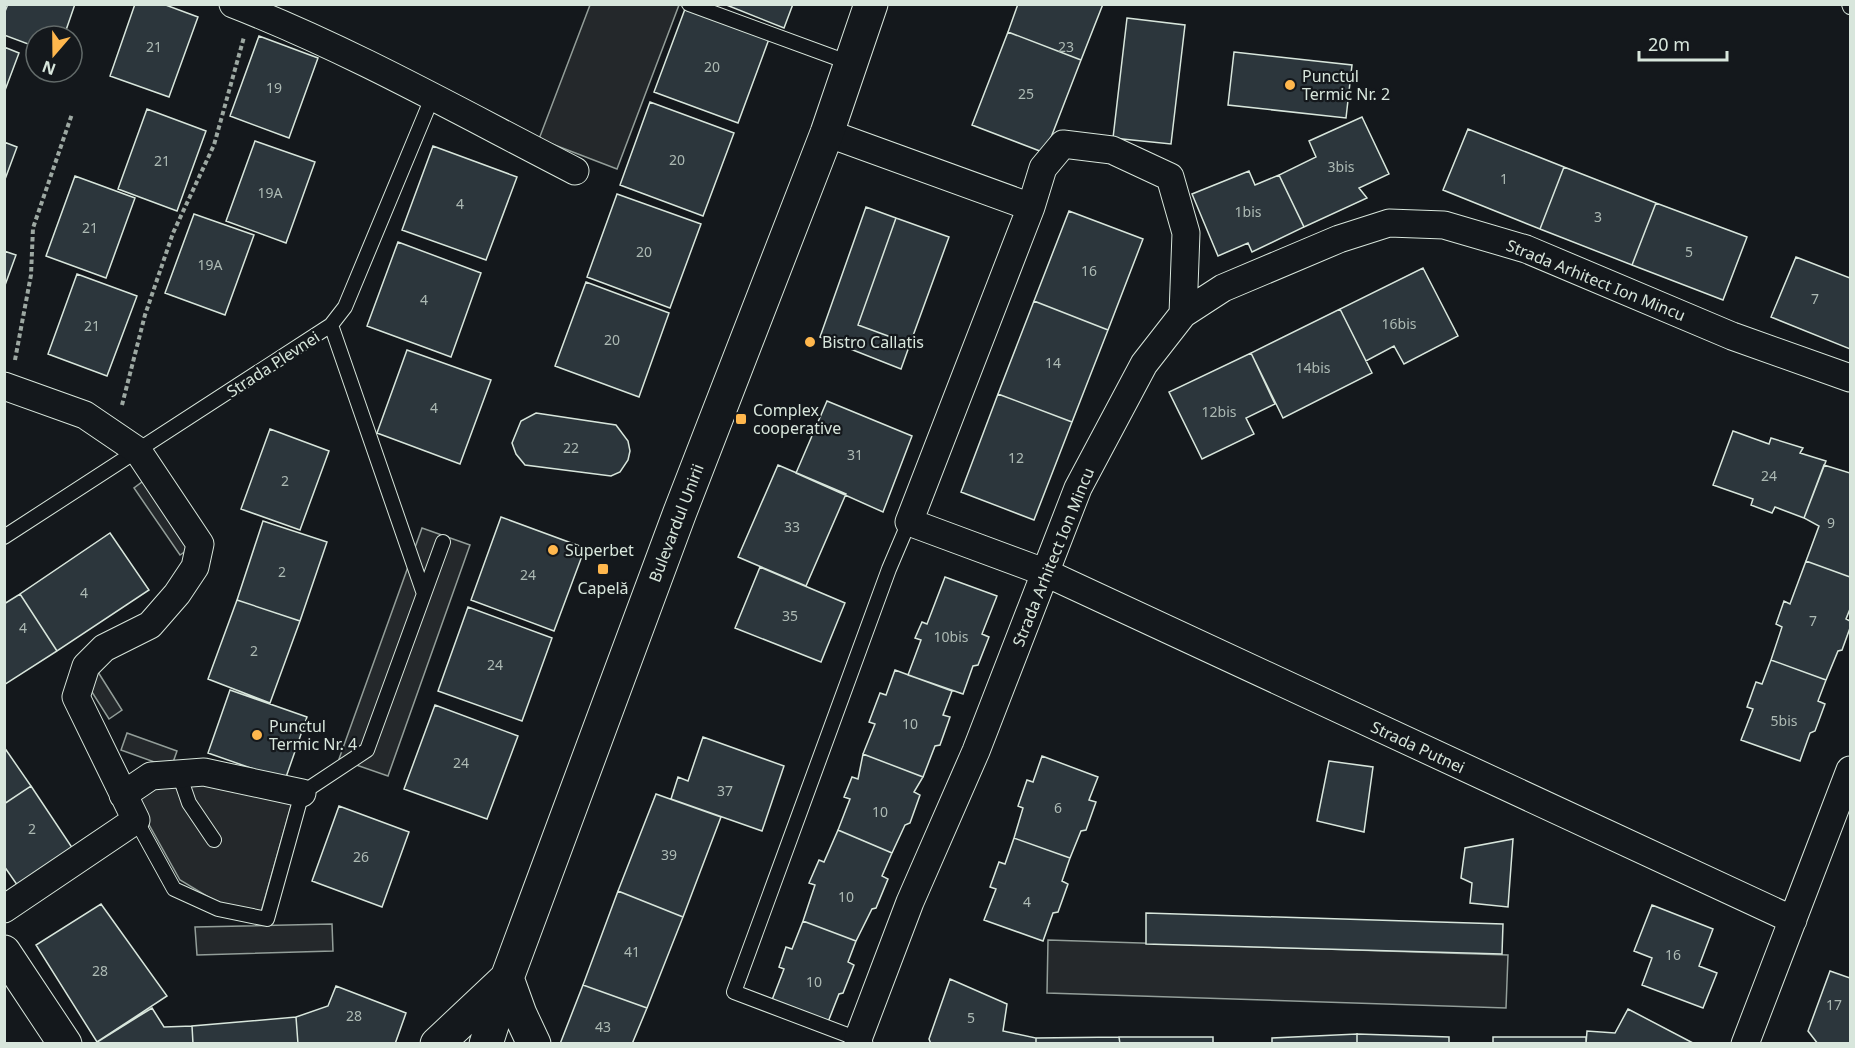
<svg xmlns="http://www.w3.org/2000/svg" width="1855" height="1048" font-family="'Noto Sans',sans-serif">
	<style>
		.parking { fill: #24282b; stroke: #939e99; stroke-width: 1.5 }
		.building { fill: #2c363c; stroke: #d8e6dc; stroke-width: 1.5 }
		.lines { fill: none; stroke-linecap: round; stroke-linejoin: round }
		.service-casing { stroke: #d8e6dc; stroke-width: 16 }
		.minor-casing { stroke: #d8e6dc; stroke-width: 29 }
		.secondary-casing { stroke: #d8e6dc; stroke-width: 35 }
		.primary-casing { stroke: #d8e6dc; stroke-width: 35 }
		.path { stroke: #9da8a2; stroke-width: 4; stroke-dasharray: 4.5 3; stroke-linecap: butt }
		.service { stroke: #14181c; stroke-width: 14 }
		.minor { stroke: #14181c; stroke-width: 27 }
		.secondary { stroke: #14181c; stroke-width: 33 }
		.primary { stroke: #14181c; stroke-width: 33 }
		.poi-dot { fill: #ffb74d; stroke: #14181c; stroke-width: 2 }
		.labels { text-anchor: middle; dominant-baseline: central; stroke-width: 4.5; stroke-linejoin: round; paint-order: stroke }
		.number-label { font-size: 14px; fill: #adbab4 }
		.poi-label { font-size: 16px; fill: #d8e6dc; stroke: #14181c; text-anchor: start }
		.street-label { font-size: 16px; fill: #d8e6dc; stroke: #14181c }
	</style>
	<rect width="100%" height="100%" fill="#14181c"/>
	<!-- parking -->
	<path class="parking" d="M590,5h89l-62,164 -78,-30z
		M150,476l46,68 -16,11 -46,-67z
		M422,528l48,17 -82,231 -49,-17z
		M98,672l24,38 -13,9 -24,-38z
		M127,733l50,18 -6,17 -50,-18z
		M159,781l62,3 71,19 -31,109 -41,-8 -40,-24 -47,-84z
		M332,924l1,27 -136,4 -2,-28z
		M1048,940l460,15 -2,53 -459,-15z"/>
	<!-- building -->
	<path class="building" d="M8,4h67l-11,32h-28v11l-32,-12v-21z
		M135,4h28l35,13 -29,80 -59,-21z
		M724,4h69l-9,24z
		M1018,4h85l-22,56 -73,-28z
		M685,9l84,30 -31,84 -84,-31z
		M1127,18l58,7 -14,119 -58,-6z
		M1008,32l73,28 -36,93 -73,-28z
		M259,36l59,22 -29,80 -59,-22z
		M4,47l15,6 -15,40z
		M1234,52l118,13 -6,53 -118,-13z
		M650,102l84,31 -31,83 -83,-31z
		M147,109l59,22 -29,80 -59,-22z
		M1362,117l27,57 -30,14 8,10 -63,29 -25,-52 37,-18 -7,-16z
		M1468,129l96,38 -24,62 -97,-39z
		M255,141l60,21 -29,81 -60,-22z
		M4,142l13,5 -13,35z
		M433,146l84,31 -31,83 -84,-30z
		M1564,167l92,36 -24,62 -92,-36z
		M1249,171l6,14 24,-10 25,52 -52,25 -4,-9 -30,13 -26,-62z
		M75,176l60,22 -29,80 -60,-22z
		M617,194l84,30 -31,84 -83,-31z
		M1656,203l91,34 -24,63 -91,-35z
		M866,207l30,11 -38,107 52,19 -9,25 -81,-32z
		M1069,211l74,28 -35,91 -74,-29z
		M194,214l60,21 -29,80 -60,-22z
		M896,218l53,19 -39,107 -52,-19z
		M398,242l83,31 -30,84 -84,-31z
		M4,251l12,4 -12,33z
		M1796,257l54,21v71l-79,-32z
		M1423,268l35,68 -54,28 -10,-18 -28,15 -26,-52z
		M77,274l60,22 -30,80 -59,-22z
		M586,282l83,31 -30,84 -84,-31z
		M1034,301l74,29 -36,92 -74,-28z
		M1340,309l32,64 -89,45 -32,-65z
		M407,350l84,30 -31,84 -83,-31z
		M1251,353l24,51 -29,14 8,16 -52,25 -33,-67z
		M998,394l74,28 -38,98 -73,-28z
		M827,401l85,35 -29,76 -87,-39z
		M536,413l80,12 12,16 2,10 -2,9 -8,12 -9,4 -86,-11 -9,-11 -4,-11 9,-22z
		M270,429l59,22 -29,79 -59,-21z
		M1733,431l36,13 2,-6 32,10 -3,5 26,8 -22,57 -29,-11 -3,6 -21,-8 2,-6 -40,-14z
		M778,465l68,29 -40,92 -68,-29z
		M1824,465l26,8v104l-44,-16 13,-35 -15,-8z
		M501,517l84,31 -31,83 -83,-31z
		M263,521l64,21 -27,79 -63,-21z
		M110,533l39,57 -92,61 -37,-57z
		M1806,561l44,16v32l-4,10 4,2v7l-8,22 -4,1 -12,29 -55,-20 11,-33 -6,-3 8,-23 6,3z
		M760,567l85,36 -24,59 -86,-34z
		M945,577l52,19 -15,38 7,3 -11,28 -5,1 -10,28 -55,-19 13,-35 -6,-2 7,-16 5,2z
		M20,594l37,57 -53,34v-81z
		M237,600l63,21 -30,82 -62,-24z
		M468,607l84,31 -30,83 -84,-30z
		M1771,660l55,20 -8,21 7,3 -10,27 -5,2 -10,28 -59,-21 12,-31 -6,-2 9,-25 6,2z
		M895,670l57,21 -9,24 7,2 -10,28 -5,1 -12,31 -60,-23 12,-30 -6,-2 11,-29 6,2z
		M230,690l77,27 -22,63 -77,-27z
		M435,705l83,31 -31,83 -83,-30z
		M703,737l81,29 -22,65 -91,-32 7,-22 10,4z
		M4,747l27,39 -27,18z
		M863,754l60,23 -9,15 6,3 -10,28 -5,2 -13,28 -54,-23 12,-31 -6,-2 8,-20 6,2z
		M1042,756l56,21 -9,23 7,2 -10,28 -5,1 -11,27 -56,-20 9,-30 -5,-2 9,-26 6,2z
		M1329,761l44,6 -9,65 -47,-11z
		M31,786l44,66 -55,37 -16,-23v-62z
		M656,794l65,23 -38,100 -65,-26z
		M339,806l70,26 -27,75 -70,-26z
		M838,830l54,23 -10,23 6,3 -12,29 -4,1 -16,32 -53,-20 12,-36 -6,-2 10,-23 5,2z
		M1014,838l56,20 -8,23 6,3 -10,28 -5,1 -10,28 -59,-21 12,-31 -6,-2 9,-25 6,2z
		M1513,839l-5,68 -38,-4 2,-20 -11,-5 4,-30z
		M618,891l65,26 -36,91 -64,-23z
		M101,904l66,92 -70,46 -61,-97z
		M1652,905l61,24 -14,37 18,7 -14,35 -61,-23 10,-27 -18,-7z
		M1146,913l357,11 -1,30 -356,-10z
		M803,921l53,20 -8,21 6,3 -11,28 -4,1 -11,28 -56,-22 12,-31 -5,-2 7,-20 6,2z
		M1830,971l20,7v66h-32l-10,-13z
		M950,979l57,25 -4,27 33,7v6h-105l-2,-5z
		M583,985l64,23 -15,36h-72z
		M336,986l70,27 -11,31h-97l-2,-27 32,-11z
		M152,1008l12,19 28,-1 1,18h-99z
		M1628,1009l65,34v1h-107l1,-13 28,2z
		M296,1017l2,27h-105l-1,-18z
		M1357,1034l92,3v7h-92z
		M1357,1034v10h-85v-6z
		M1119,1037l1,7h-84v-6z
		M1119,1037h94v7h-93z
		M1493,1037h93v7h-93z"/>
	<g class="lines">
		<!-- service casing -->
		<g class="service-casing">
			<path id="service" d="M689,4l161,59
				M1849,4l1,3
				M331,325l93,269
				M4,537l327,-212 14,-18 87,-209
				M179,774l10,29 25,37
				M136,820l38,69 44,20 49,10 35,-126 65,-43 76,-208
				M858,1039l-124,-47 155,-423 20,-47"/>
		</g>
		<!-- minor casing -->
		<g class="minor-casing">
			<path id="minor" d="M233,4c118,46 229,109 342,167
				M827,133l204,74 -122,315 135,50 749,348
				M1031,207l12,-39 20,-24 49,6 58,27 16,56 -3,81
				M4,386l81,29 53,36 62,93 -5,23 -18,27 -27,31 -46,23 -18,18 -10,31 60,123 -132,89
				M123,795l28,-19 53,-4 98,21
				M859,1044l-1,-5 52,-137 66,-151 102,-263 66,-124 39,-50 40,-26 116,-49 50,-16 55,2 82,24 206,87 118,42
				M1745,1044l105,-274"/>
		</g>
		<!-- secondary casing -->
		<g class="secondary-casing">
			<path id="secondary" d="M4,952l61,92"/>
		</g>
		<!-- primary casing -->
		<g class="primary-casing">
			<path id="primary" d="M507,978l13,36 14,30
				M437,1044l69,-65
				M486,1044l21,-66 173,-466 147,-379 44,-129"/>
		</g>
		<!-- path -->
		<path class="path" d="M15,360l16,-85 2,-47 39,-114
			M122,405l23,-90 28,-82 41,-88 30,-108"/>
		<!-- service -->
		<use href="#service" class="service"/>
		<!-- minor -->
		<use href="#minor" class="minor"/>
		<!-- secondary -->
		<use href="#secondary" class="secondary"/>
		<!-- primary -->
		<use href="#primary" class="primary"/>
	</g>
	<!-- markers -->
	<g class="poi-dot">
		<circle cx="1290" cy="85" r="6"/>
		<circle cx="810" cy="342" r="6"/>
		<rect x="735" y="413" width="12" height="12" rx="3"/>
		<circle cx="553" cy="550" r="6"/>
		<rect x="597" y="563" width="12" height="12" rx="3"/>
		<circle cx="257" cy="735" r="6"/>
	</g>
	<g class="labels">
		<!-- number labels -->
		<g class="number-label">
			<text x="154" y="46">21</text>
			<text x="1066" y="46">23</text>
			<text x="712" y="66">20</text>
			<text x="274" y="87">19</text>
			<text x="1026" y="93">25</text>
			<text x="677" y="159">20</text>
			<text x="162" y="160">21</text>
			<text x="1341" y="166">3bis</text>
			<text x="1504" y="178">1</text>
			<text x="270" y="192">19A</text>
			<text x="460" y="203">4</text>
			<text x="1248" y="211">1bis</text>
			<text x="1598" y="216">3</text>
			<text x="90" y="227">21</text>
			<text x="644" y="251">20</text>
			<text x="1689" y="251">5</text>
			<text x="210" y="264">19A</text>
			<text x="1089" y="270">16</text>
			<text x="1815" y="298">7</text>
			<text x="424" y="299">4</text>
			<text x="1399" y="323">16bis</text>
			<text x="92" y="325">21</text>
			<text x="612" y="339">20</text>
			<text x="1053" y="362">14</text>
			<text x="1313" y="367">14bis</text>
			<text x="434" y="407">4</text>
			<text x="1219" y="411">12bis</text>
			<text x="571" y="447">22</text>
			<text x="855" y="454">31</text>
			<text x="1016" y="457">12</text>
			<text x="1769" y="475">24</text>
			<text x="285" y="480">2</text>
			<text x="1831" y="522">9</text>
			<text x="792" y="526">33</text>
			<text x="282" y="571">2</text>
			<text x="528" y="574">24</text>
			<text x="84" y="592">4</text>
			<text x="790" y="615">35</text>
			<text x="1813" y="620">7</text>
			<text x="23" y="627">4</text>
			<text x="951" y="636">10bis</text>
			<text x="254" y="650">2</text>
			<text x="495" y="664">24</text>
			<text x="1784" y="720">5bis</text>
			<text x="910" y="723">10</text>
			<text x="461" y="762">24</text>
			<text x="725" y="790">37</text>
			<text x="1058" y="807">6</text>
			<text x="880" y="811">10</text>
			<text x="32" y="828">2</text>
			<text x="669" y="854">39</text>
			<text x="361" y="856">26</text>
			<text x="846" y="896">10</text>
			<text x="1027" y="901">4</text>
			<text x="632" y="951">41</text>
			<text x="1673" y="954">16</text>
			<text x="100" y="970">28</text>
			<text x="814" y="981">10</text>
			<text x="1834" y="1004">17</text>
			<text x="354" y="1015">28</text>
			<text x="971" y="1017">5</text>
			<text x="603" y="1026">43</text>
		</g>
		<!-- poi labels -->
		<g class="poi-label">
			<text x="1302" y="76">Punctul<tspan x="1302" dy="18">Termic Nr. 2</tspan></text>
			<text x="822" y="342">Bistro Callatis</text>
			<text x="753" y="410">Complex<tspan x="753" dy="18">cooperative</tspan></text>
			<text x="565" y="550">Superbet</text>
			<text x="603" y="588" text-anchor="middle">Capelă</text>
			<text x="269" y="726">Punctul<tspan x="269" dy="18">Termic Nr. 4</tspan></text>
		</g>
		<!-- street labels -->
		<g class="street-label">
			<text transform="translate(1596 280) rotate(22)">Strada Arhitect Ion Mincu</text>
			<text transform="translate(273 364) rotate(-33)">Strada Plevnei</text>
			<text transform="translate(676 523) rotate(-69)">Bulevardul Unirii</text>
			<text transform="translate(1053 557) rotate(-68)">Strada Arhitect Ion Mincu</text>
			<text transform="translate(1418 747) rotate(25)">Strada Putnei</text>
		</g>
	</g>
	<!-- border -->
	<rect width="1855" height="1048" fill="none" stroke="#d8e6dc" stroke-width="12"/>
	<!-- north arrow -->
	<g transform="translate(54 54) rotate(200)"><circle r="28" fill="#14181c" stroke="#626a69" stroke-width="1.5"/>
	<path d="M0-4.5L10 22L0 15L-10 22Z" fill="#ffb74d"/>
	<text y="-9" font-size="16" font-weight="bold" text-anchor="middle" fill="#d8e6dc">N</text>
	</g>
	<!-- scale -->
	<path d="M1639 51v9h88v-9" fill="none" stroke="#d8e6dc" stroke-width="3"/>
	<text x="1648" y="51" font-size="18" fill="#d8e6dc" stroke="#14181c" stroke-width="4.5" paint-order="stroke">20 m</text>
</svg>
